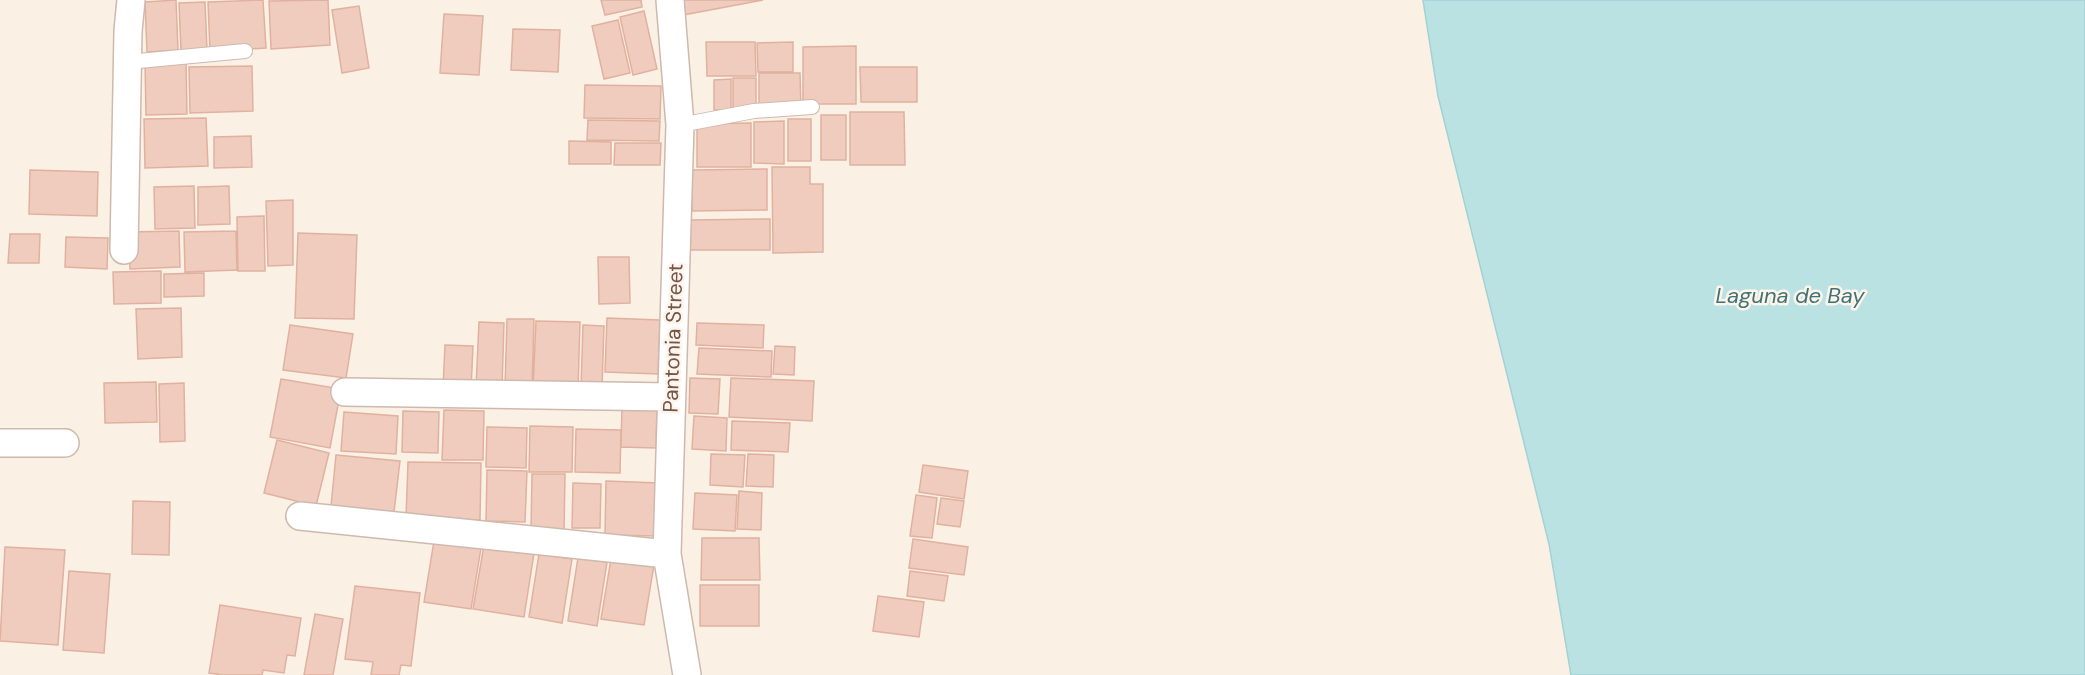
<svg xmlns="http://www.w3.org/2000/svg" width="2085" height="675" font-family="'DM Sans',sans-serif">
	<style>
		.water { fill: #bae2e3; stroke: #a1d2d5; stroke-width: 1.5 }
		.building { fill: #efccbd; stroke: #e1b19f; stroke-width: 1.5 }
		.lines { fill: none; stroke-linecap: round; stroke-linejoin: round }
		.lane-casing { stroke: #ceb9ae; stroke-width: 16 }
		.street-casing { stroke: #ceb9ae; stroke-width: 30 }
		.lane { stroke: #fff; stroke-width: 14 }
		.street { stroke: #fff; stroke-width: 27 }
		.labels { text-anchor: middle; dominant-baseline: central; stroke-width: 5; stroke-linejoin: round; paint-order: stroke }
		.street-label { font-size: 21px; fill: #72554b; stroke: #fef4ea }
		.water-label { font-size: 22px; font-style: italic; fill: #407377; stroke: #fef4ea }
	</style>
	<rect width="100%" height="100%" fill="#fbf0e4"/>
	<!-- water -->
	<path class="water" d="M1423,0h662v675h-514l-22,-131 -111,-448z"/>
	<!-- building -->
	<path class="building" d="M176,0l2,50 -31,2 -2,-50z
		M263,0l3,48 -56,3 -2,-49z
		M328,0l2,45 -59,4 -2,-48z
		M601,0h40l1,7 -37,8z
		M681,0h82l-80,15z
		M205,2l2,48 -26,1 -2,-48z
		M359,6l10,62 -27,5 -10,-63z
		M644,11l13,58 -24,6 -13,-58z
		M444,14l39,2 -4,59 -39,-2z
		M618,20l12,53 -26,6 -12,-53z
		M513,29l47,1 -2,42 -47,-2z
		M706,42h49l1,34h-49z
		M793,42v30h-35l-1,-29z
		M856,46v58h-53v-57z
		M186,62l1,52 -41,1 -1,-52z
		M252,66l1,45 -63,2 -1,-46z
		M860,67h57v35h-56z
		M759,73h41l1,36 -42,1z
		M733,78h23v30h-23z
		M731,79v31h-17v-30z
		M585,85l76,1 -1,33 -76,-1z
		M850,112h54l1,53h-55z
		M821,115h25v45h-25z
		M206,118l2,48 -63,2 -1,-49z
		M788,119h23v42h-23z
		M588,120l72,1 -1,20 -72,-1z
		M784,121v43l-30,-1v-41z
		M751,123v44h-54v-43z
		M251,136l1,31 -38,1v-31z
		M569,141l42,1v22h-42z
		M615,143h46l-1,22h-46z
		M772,167h38v17h13v68l-50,1z
		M767,169v41l-75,1v-41z
		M30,170l68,2 -1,44 -68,-2z
		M194,186l1,42 -40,1 -1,-42z
		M229,186l1,38 -32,1v-38z
		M293,200v65l-25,1 -2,-65z
		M264,216l1,55h-27l-1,-54z
		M770,219v31h-80v-30z
		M179,231l1,36 -50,2 -1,-37z
		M236,231l1,39 -52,2 -1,-40z
		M298,233l59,2 -3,84 -59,-1z
		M10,234h30l-1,29h-31z
		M66,237l42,1 -1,31 -42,-2z
		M598,257h31l1,46 -31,1z
		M161,271v32l-47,1 -1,-32z
		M204,273v23l-40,1v-23z
		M181,308l1,49 -44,2 -2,-50z
		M607,318l53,2 -2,54 -53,-2z
		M507,319h27l-2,70 -27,-1z
		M536,321l44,1 -2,68 -45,-1z
		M479,322l25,1 -2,65 -26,-1z
		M697,323l67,2 -1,23 -67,-3z
		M290,325l63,9 -7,44 -63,-8z
		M583,325l21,1 -2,63 -21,-1z
		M445,345l28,1 -2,44 -28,-2z
		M775,346l20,1 -1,28 -21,-1z
		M699,348l73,3 -1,26 -74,-3z
		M690,378l30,1 -2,35 -29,-1z
		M731,378l83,3 -2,40 -83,-4z
		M281,379l60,10 -11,59 -60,-11z
		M156,382l1,40 -52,1 -1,-40z
		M184,383l1,58 -25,1 -1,-58z
		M622,406l35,1 -1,41 -35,-1z
		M444,410l40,1 -1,49h-41z
		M403,411l36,1 -1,41 -36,-1z
		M344,412l54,4 -2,38 -55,-3z
		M694,416l33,2 -1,33 -34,-2z
		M732,421l58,2 -2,29 -57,-2z
		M530,426l43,1 -1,45h-43z
		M487,427l40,1 -1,40 -40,-1z
		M576,429l45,1 -1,43 -45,-1z
		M277,440l52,13 -13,53 -52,-13z
		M711,454l34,1 -2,32 -33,-2z
		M748,454l26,1 -1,32 -27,-1z
		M336,455l64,6 -6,51 -63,-6z
		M408,462l73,1 -1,57 -74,-2z
		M923,465l45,6 -4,28 -45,-7z
		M487,470l40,1 -2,51 -39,-1z
		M532,474h33l-1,59 -33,-1z
		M606,481l53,2 -1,53 -53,-1z
		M573,483l28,1 -1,44h-28z
		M739,491l23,2 -1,37 -24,-1z
		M695,493l42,2 -2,36 -42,-2z
		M916,495l21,3 -5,40 -22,-2z
		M941,498l23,3 -4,26 -23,-3z
		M133,501l37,1 -1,53 -37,-1z
		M702,538h57l1,42h-59z
		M913,539l55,8 -4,28 -55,-7z
		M434,541l47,7 -10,61 -47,-7z
		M484,545l50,8 -10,64 -51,-8z
		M5,547l60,3 -7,95 -58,-4z
		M539,554l33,5 -10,64 -33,-6z
		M578,558l29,4 -10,64 -29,-5z
		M611,559l43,6 -10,60 -43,-6z
		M69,571l41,3 -6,79 -41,-3z
		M910,571l38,5 -4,25 -37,-5z
		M700,585h59v41h-59z
		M355,586l65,7 -9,73 -10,-1 -2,10h-28l2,-13 -28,-3z
		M878,596l46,6 -5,35 -46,-6z
		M220,605l81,13 -6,38 -8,-1 -3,18 -21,-3 -1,5h-39l-14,-2z
		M315,614l28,5 -10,56h-29z"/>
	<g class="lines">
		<!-- lane casing -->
		<g class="lane-casing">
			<path id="lane" d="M128,62l117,-11
				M680,125l74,-14 58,-4"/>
		</g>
		<!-- street casing -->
		<g class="street-casing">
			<path id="street" d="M670,0l10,125 -13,429 20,121
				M124,250l4,-219 3,-31
				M345,392l325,5
				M0,443h65
				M300,516l367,38"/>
		</g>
		<!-- lane -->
		<use href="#lane" class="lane"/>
		<!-- street -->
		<use href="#street" class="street"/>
	</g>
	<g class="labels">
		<!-- street labels -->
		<g class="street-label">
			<text transform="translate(673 338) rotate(-88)">Pantonia Street</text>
		</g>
		<!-- water labels -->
		<g class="water-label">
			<text x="1790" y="295">Laguna de Bay</text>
		</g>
	</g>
</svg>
